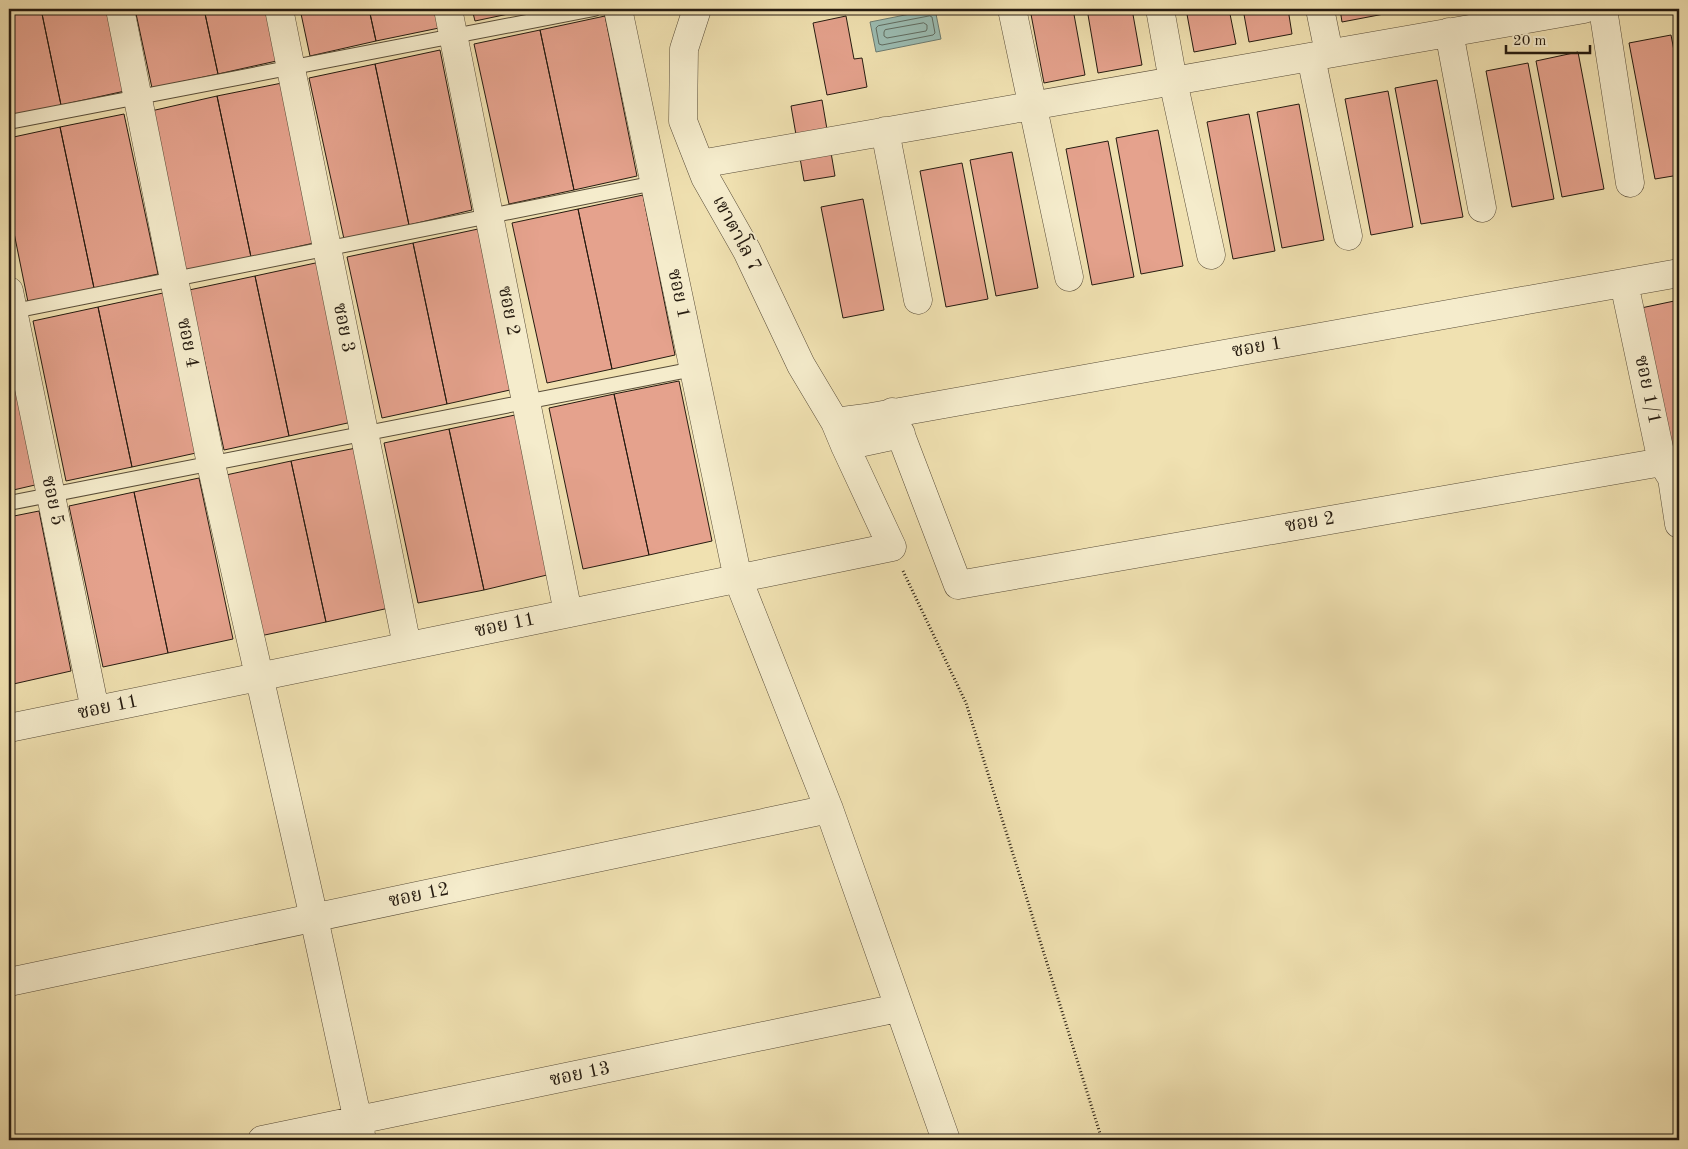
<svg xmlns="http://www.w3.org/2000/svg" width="1688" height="1149" font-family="'Old Standard TT','Noto Serif Thai',serif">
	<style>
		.water { fill: #9bbcb2; stroke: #6c7c71 }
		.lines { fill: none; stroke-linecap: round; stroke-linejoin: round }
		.shore { stroke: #606c61; stroke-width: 1 }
		.building { fill: #e5a28d; stroke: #251b10 }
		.service-casing { stroke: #584c38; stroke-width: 16 }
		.minor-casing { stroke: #584c38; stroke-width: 29 }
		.path { stroke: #251b10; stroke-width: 3; stroke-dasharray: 1 2.5; stroke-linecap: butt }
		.service { stroke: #f5eccc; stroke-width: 14 }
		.minor { stroke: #f5eccc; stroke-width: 28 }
		.labels { text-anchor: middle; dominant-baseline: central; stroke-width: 4; stroke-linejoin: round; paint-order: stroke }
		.street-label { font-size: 19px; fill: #251b10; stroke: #f5eccc }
	</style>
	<rect width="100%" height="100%" fill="#f0e1b1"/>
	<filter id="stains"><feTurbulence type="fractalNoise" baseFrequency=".004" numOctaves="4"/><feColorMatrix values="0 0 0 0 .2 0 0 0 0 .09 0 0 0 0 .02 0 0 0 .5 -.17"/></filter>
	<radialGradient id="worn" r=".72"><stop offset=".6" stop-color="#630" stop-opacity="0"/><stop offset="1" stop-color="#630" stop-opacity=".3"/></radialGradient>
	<!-- water -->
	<path class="water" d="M935,9l6,30 -65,13 -6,-30z"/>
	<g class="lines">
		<!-- shore -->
		<path class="shore" d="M930,16l2,1 3,16 -2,2 -51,10 -3,-1 -3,-16 2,-2z
			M924,23l3,2v4l-1,2 -39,7 -3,-2v-4l1,-2z"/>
	</g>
	<!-- building -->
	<path class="building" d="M9,9h32l20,96 -52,11z
		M41,9h67l17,82 -64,14z
		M135,9h69l14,65 -66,14z
		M204,9h67l10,51 -63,14z
		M300,9h69l7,32 -66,15z
		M369,9h66l4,19 -63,13z
		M472,9h60l-57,12z
		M1030,9h43l12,66 -41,8z
		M1087,9h45l10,56 -44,8z
		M1186,9h43l7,35 -42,8z
		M1243,9h45l4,25 -43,8z
		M1340,9h43l1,5 -42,8z
		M605,16l32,160 -63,14 -34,-160z
		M846,16l8,43 8,-1 5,29 -40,8 -14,-72z
		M540,30l34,160 -65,14 -35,-160z
		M1671,35l8,42v98l-24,4 -26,-136z
		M440,50l32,160 -63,15 -34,-161z
		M1578,52l26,137 -42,8 -26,-136z
		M1528,63l26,136 -42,8 -26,-136z
		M375,64l34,161 -65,14 -35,-161z
		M1437,80l26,137 -42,7 -26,-136z
		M282,83l32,160 -63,14 -34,-161z
		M1388,91l25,136 -42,8 -26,-136z
		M217,96l34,161 -65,14 -35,-160z
		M822,100l13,76 -31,5 -13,-75z
		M1299,104l25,136 -42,8 -25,-136z
		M124,114l34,160 -64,14 -34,-161z
		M1249,114l26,137 -42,8 -26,-137z
		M60,127l34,161 -66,14 -19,-94v-70z
		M1158,130l25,136 -42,8 -25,-136z
		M1108,141l26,136 -42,8 -26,-136z
		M1012,152l26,136 -42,8 -26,-136z
		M962,163l26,136 -42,8 -26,-136z
		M643,195l32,160 -63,14 -34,-160z
		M863,199l21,111 -41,8 -22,-111z
		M578,209l34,160 -65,14 -35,-160z
		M478,229l32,161 -63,14 -34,-161z
		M413,243l34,161 -65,14 -35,-161z
		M320,262l32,160 -63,14 -34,-160z
		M255,276l34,160 -65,14 -35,-160z
		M163,293l33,160 -64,14 -34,-160z
		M1679,300v167l-7,2 -31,-161z
		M98,307l34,160 -66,14 -33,-160z
		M9,355l26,130 -26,6z
		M679,381l33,160 -63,14 -35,-161z
		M614,394l35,161 -66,14 -34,-161z
		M515,415l32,160 -63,15 -35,-161z
		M449,429l35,161 -66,13 -34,-160z
		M356,448l33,160 -63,14 -35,-161z
		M291,461l35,161 -66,14 -34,-161z
		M199,478l34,161 -65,14 -34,-161z
		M134,492l34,161 -65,14 -34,-161z
		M39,511l32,160 -62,14v-168z"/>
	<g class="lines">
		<!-- service casing -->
		<g class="service-casing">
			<path id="service" d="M9,122l585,-113
				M9,312l646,-129
				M9,503l685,-134"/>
		</g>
		<!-- minor casing -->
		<g class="minor-casing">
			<path id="minor" d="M120,9l91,455 103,454 48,222
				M279,9l128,637
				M448,9l120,604
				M618,9l120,570 91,230 117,331
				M1012,9l57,268
				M1160,9l13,72 38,174
				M1320,9l9,44
				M1603,9l27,174
				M1449,32l33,176
				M1311,57l37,179
				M885,131l33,169
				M700,164l884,-155
				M1624,283l38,179 10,16 7,46
				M9,291l86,419
				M892,412l66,173 704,-123
				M835,422l31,-4 813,-145
				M845,446l56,-12
				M9,728l883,-181 -47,-101 -10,-24 -34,-57 -54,-114 -42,-74 -22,-56 1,-72 13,-40
				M9,982l820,-173
				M262,1140l636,-132"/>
		</g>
		<!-- path -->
		<path class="path" d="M903,571l63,132 136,437"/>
		<!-- service -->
		<use href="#service" class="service"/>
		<!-- minor -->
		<use href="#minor" class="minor"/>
	</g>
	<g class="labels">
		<!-- street labels -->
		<g class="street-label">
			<text transform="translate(736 234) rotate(62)">เขาตาโล 7</text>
			<text transform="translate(678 294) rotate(78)">ซอย 1</text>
			<text transform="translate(508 311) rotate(79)">ซอย 2</text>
			<text transform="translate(343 328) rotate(79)">ซอย 3</text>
			<text transform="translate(187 343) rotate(79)">ซอย 4</text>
			<text transform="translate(1257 348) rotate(-10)">ซอย 1</text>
			<text transform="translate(1647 390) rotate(78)">ซอย 1/1</text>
			<text transform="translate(52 501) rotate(78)">ซอย 5</text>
			<text transform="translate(1310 523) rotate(-10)">ซอย 2</text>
			<text transform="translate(505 626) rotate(-12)">ซอย 11</text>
			<text transform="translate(108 708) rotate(-12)">ซอย 11</text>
			<text transform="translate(419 896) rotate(-12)">ซอย 12</text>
			<text transform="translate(580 1075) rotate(-12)">ซอย 13</text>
		</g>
	</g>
	<!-- margin -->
	<rect width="1688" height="1149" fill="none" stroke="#f0e1b1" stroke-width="30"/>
	<rect x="10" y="10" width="1668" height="1129" fill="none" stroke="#251b10" stroke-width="2.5"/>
	<rect x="15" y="15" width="1658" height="1119" fill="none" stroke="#251b10"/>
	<!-- scale -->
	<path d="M1506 45v8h84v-8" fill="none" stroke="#251b10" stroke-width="2.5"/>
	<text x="1513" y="45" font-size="15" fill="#251b10" stroke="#f5eccc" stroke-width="4" paint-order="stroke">20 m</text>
	<rect width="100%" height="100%" filter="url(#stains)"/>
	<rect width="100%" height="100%" fill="url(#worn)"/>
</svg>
